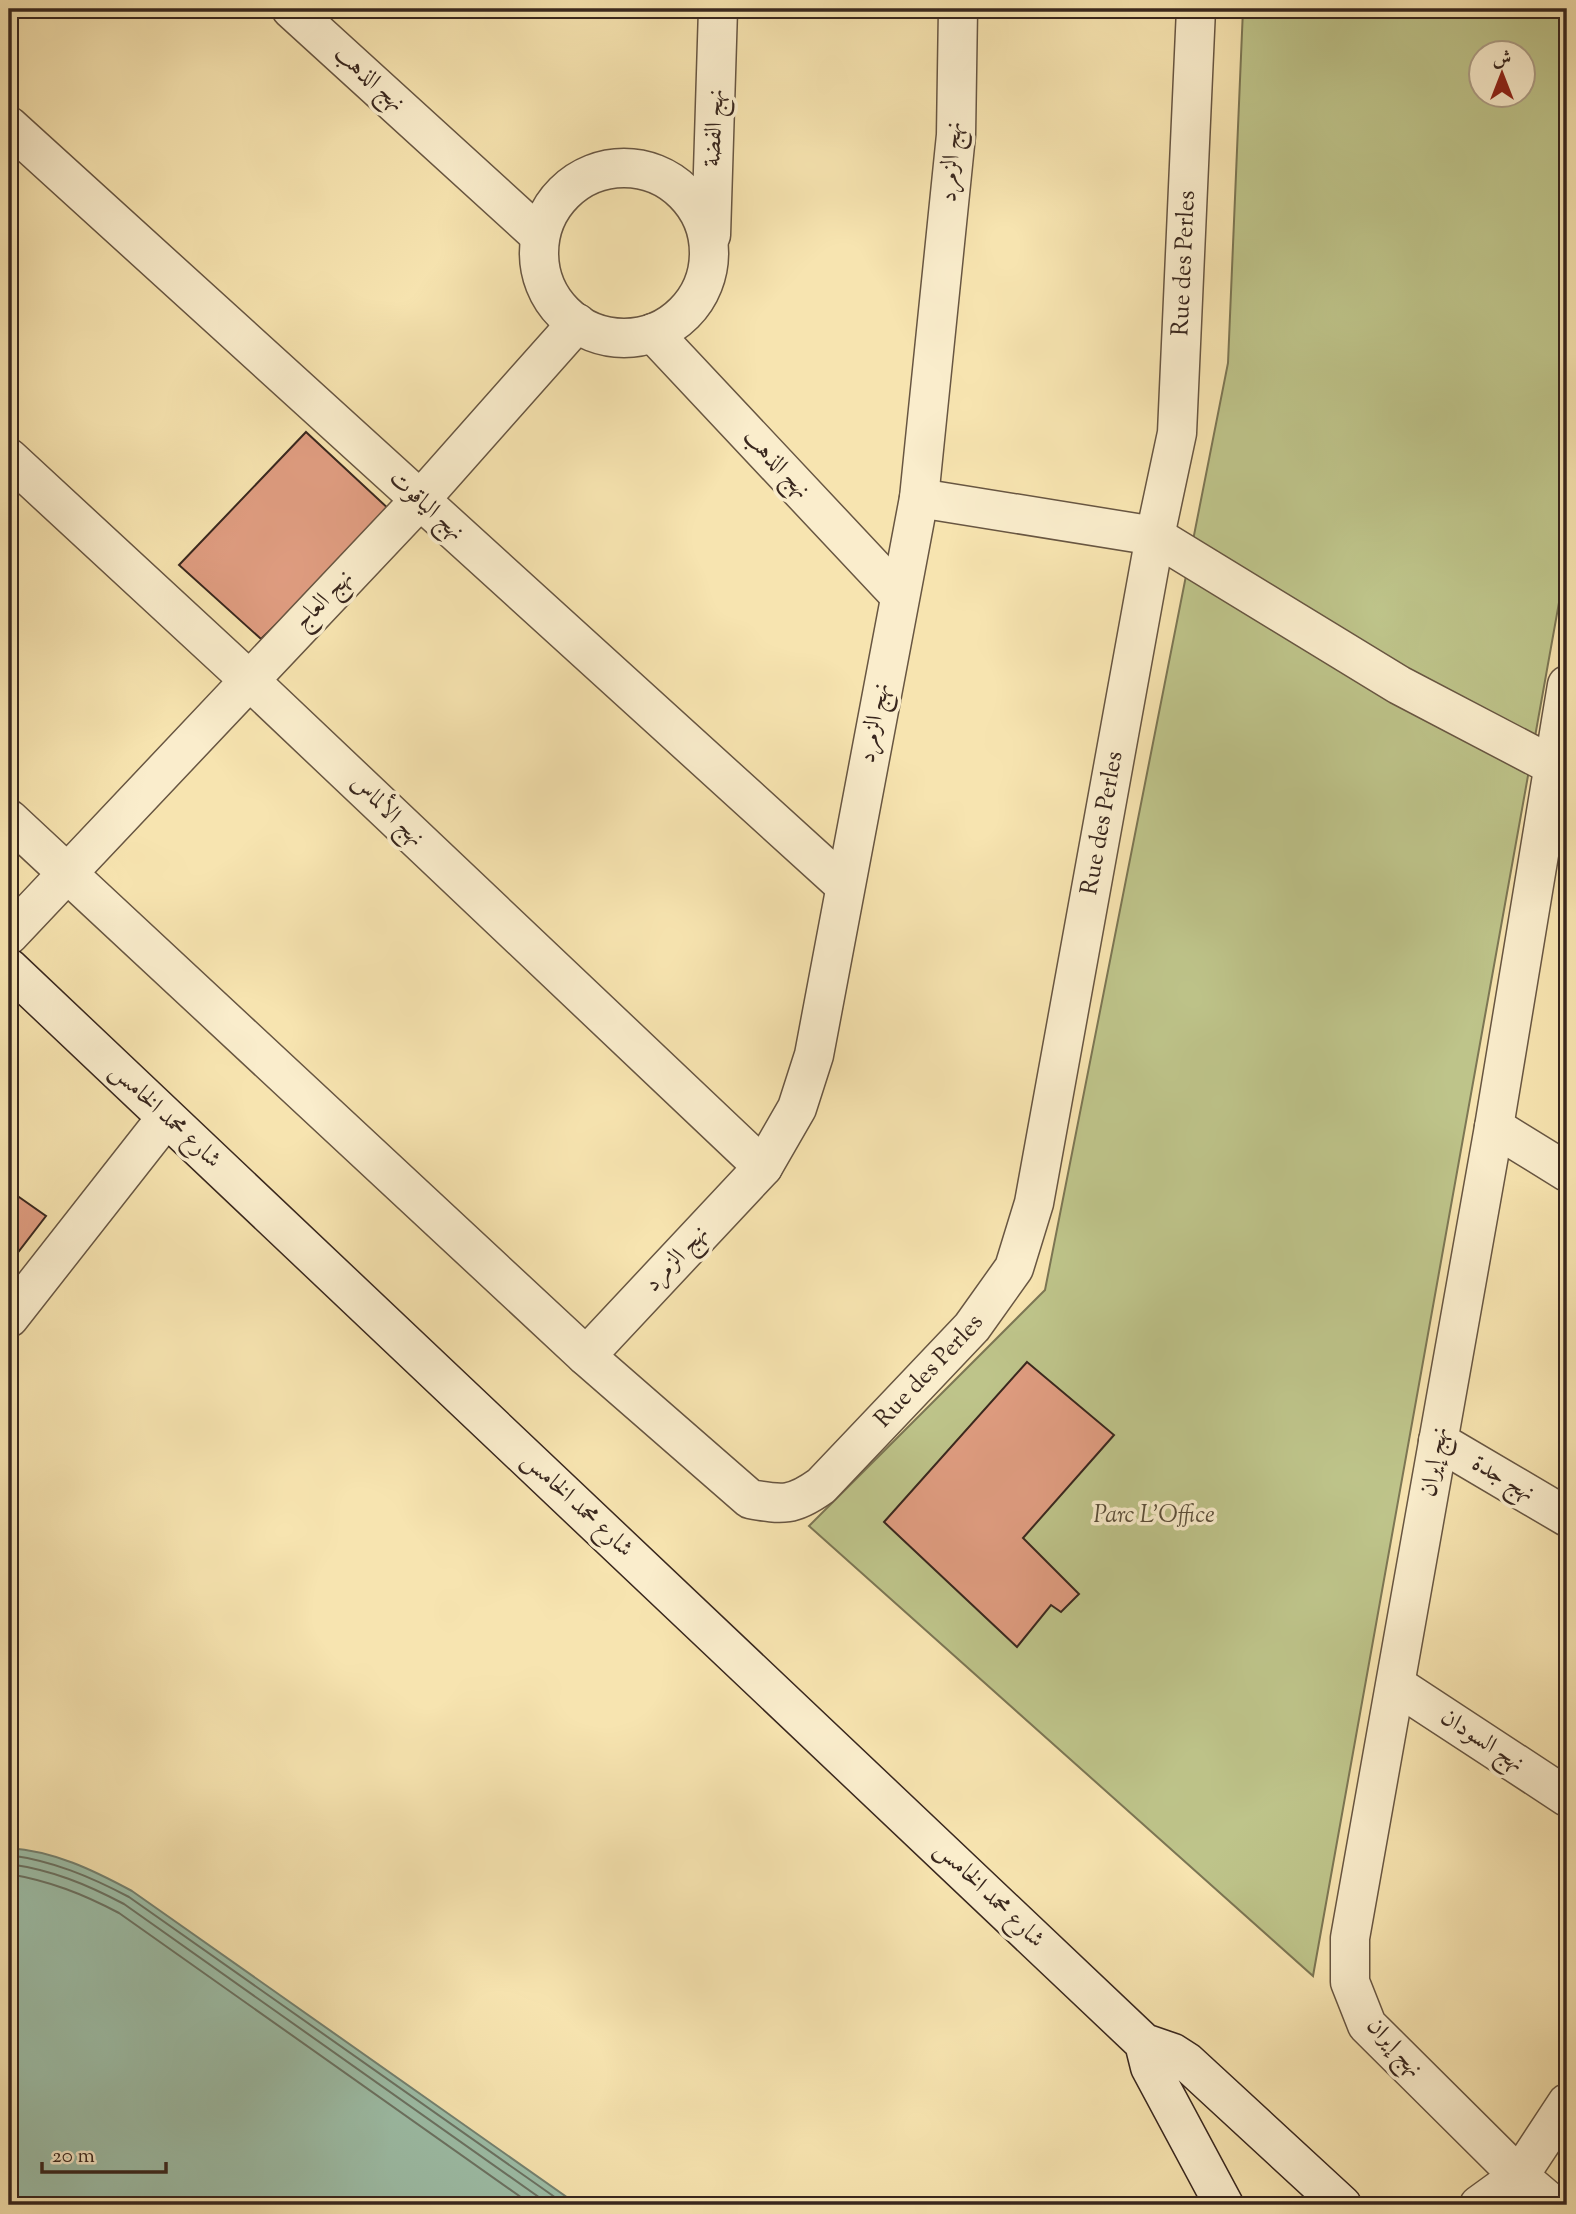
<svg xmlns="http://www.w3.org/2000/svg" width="1576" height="2214" font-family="'Sorts Mill Goudy',Amiri,serif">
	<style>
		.green { fill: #bec48a; stroke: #7c7654; stroke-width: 2; fill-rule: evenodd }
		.water { fill: #9dbfa9; stroke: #758271; stroke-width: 2 }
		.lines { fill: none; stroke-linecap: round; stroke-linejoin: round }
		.shore { stroke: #6b7364; stroke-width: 2 }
		.building { fill: #e09d81; stroke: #39271e; stroke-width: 2 }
		.street-casing { stroke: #685642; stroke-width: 41 }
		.secondary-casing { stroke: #39271e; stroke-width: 41 }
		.street { stroke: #faedcc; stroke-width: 38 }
		.secondary { stroke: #faedcc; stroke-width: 38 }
		.labels { text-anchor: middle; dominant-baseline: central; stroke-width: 7; stroke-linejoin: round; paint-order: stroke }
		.street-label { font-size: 24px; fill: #39271e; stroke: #faedcc }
		.park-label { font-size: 24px; font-style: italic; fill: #5a4e39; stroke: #faedcc }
	</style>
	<rect width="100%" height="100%" fill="#f7e4b0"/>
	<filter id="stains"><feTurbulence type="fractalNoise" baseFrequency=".00286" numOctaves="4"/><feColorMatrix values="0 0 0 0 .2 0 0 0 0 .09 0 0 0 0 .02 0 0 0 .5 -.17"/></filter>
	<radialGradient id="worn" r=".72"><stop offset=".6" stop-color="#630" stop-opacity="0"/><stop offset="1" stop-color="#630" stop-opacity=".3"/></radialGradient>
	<!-- green -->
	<path class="green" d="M1243,9h324v549l-254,1418 -504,-450 236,-236 183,-927zM1482,52h42v42h-42z"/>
	<!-- water -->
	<path class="water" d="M9,1848c45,3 84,22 123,43l446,314h-569z"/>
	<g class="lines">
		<!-- shore -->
		<path class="shore" d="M9,1855c44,6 80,21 120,42l437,308
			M9,1864c43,6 77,20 115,40l426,301
			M9,1874c41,7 74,20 110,39l413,292"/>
	</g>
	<!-- building -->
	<path class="building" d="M306,432l86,80 -131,127 -82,-74z
		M9,1190l37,26 -37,48z
		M1027,1362l87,73 -91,103 56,56 -18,18 -10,-7 -34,42 -133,-125z"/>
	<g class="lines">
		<!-- street casing -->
		<g class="street-casing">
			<g id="street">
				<path d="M291,9l248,226"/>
				<path d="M9,126l835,759"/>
				<circle cx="624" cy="253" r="85"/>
				<path d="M711,235l7,-226"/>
				<path d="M653,333l246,262"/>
				<path d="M9,458l239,221 515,488"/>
				<path d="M919,498l236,38 244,149 168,88"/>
				<path id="s1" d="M9,819l577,537 164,143c33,6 43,7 71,-13l151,-159 42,-59 20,-65 121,-667 22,-103 19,-424"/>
				<path d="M9,935l410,-434 158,-178"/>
				<path d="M1494,1127l73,45"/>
				<path d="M9,1318l157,-200"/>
				<path d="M586,1356l177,-189 34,-59 17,-53 105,-557 37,-363 2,-126"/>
				<path d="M1438,1441l129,76"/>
				<path d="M1396,1685l171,112"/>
				<path d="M1479,2205l40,-29 48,-73"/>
				<path d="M1553,2205l-34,-29 -152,-151 -17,-43v-44l144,-811 73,-442"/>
			</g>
		</g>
		<!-- secondary casing -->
		<g class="secondary-casing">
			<path id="secondary" d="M9,968l1135,1075 29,10 14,9 155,143
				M1144,2043l6,24 74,138"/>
		</g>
		<!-- street -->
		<use href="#street" class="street"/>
		<!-- secondary -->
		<use href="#secondary" class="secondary"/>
	</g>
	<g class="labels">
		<!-- street labels -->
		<g class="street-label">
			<text transform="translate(369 79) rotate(42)">نهج الذهب</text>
			<text transform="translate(715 128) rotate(-87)">نهج الفضة</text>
			<text transform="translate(952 162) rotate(-86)">نهج الزمرد</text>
			<text stroke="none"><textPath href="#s1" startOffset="2394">Rue des Perles</textPath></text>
			<text transform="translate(776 464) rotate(47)">نهج الذهب</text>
			<text transform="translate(426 506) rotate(42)">نهج الياقوت</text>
			<text transform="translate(324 600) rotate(-46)">نهج العاج</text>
			<text transform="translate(875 723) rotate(-79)">نهج الزمرد</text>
			<text transform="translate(387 811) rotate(44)">نهج الألماس</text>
			<text stroke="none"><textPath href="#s1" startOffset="1827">Rue des Perles</textPath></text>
			<text transform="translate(165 1116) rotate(43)">شارع محمد الخامس</text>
			<text transform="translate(677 1259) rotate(-47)">نهج الزمرد</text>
			<text stroke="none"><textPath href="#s1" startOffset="1239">Rue des Perles</textPath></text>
			<text transform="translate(1435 1462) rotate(-80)">نهج إيران</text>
			<text transform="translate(1503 1479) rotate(30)">نهج جدة</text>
			<text transform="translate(577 1505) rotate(43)">شارع محمد الخامس</text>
			<text transform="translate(1482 1741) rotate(33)">نهج السودان</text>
			<text transform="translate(989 1895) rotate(44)">شارع محمد الخامس</text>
			<text transform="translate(1394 2048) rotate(48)">نهج إيران</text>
		</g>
		<!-- park labels -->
		<g class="park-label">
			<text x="1154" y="1516">Parc L'Office</text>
		</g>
	</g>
	<!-- margin -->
	<rect width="1576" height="2214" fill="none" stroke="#f7e4b0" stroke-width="35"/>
	<rect x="10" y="10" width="1555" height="2193" fill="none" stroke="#39271e" stroke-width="3.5"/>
	<rect x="18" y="18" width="1541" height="2179" fill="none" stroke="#39271e" stroke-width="2"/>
	<!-- north arrow -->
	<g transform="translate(1502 74)"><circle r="33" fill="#faedcc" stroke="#ad9e86" stroke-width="2"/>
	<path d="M0-5L12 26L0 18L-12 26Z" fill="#8f2418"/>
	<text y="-10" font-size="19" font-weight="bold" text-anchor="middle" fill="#39271e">ش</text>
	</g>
	<!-- scale -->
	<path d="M42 2162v10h124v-10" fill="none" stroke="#39271e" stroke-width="3.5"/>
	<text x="52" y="2162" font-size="21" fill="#39271e" stroke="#faedcc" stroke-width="5" paint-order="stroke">20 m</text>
	<rect width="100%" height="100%" filter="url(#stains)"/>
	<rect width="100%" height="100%" fill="url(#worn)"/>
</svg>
